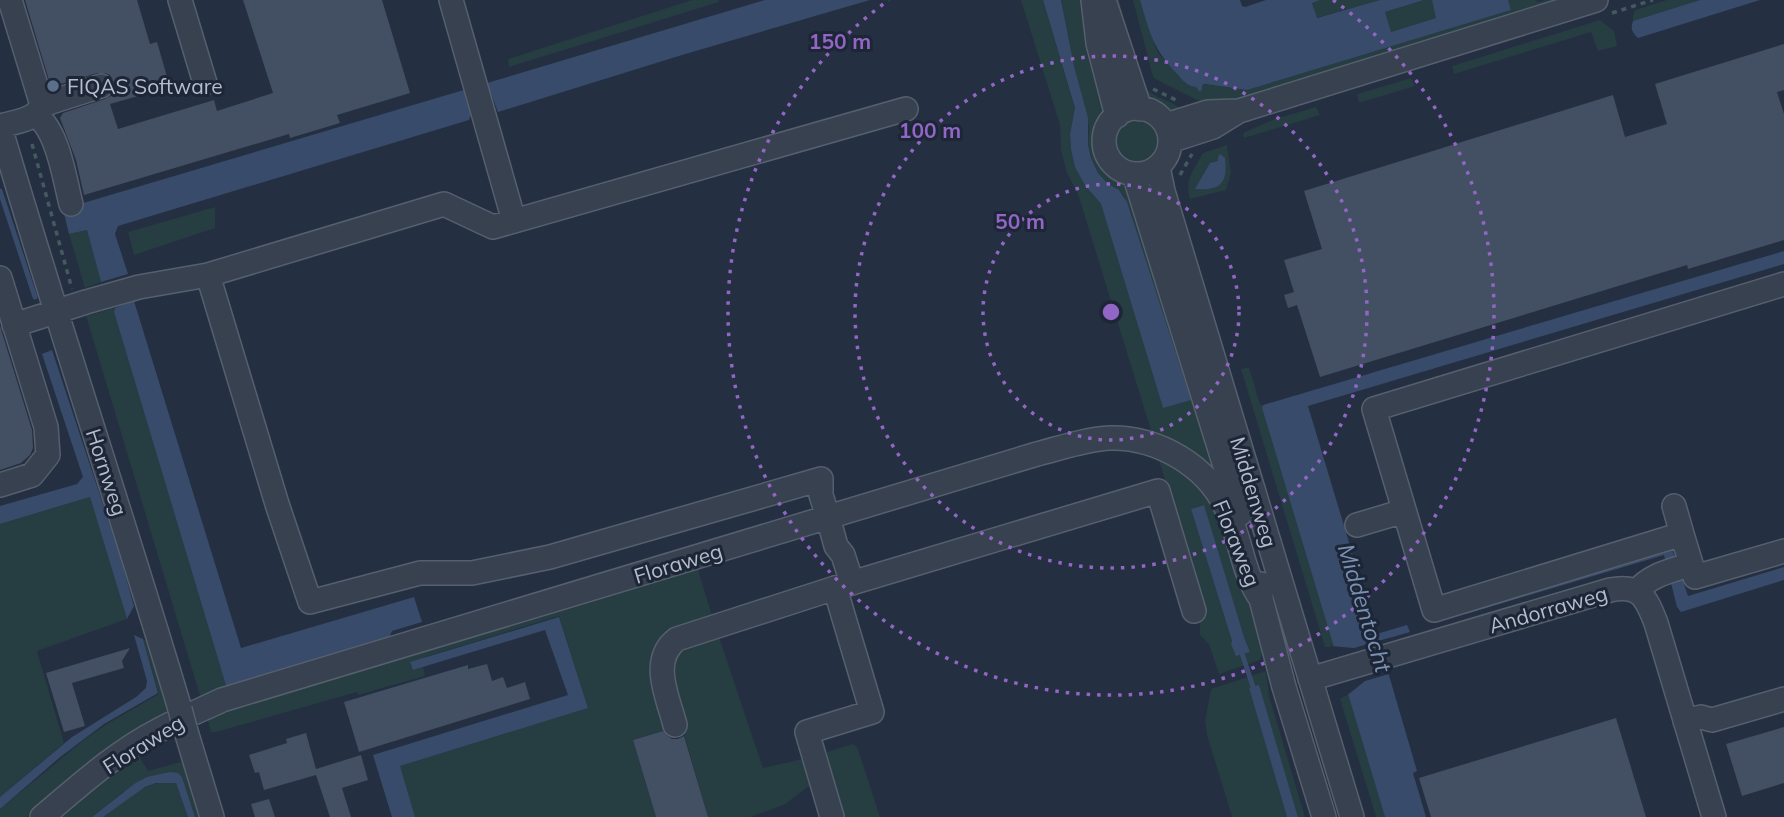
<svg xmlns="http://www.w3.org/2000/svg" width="1784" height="817" font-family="Mulish,sans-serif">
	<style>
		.green { fill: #263d42; fill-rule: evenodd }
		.water { fill: #384b6a }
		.pier { fill: #242f41 }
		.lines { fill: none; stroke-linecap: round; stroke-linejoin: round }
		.stream { stroke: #384b6a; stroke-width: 5 }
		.building { fill: #434f63 }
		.minor-casing { stroke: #565f6e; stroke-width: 26 }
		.path { stroke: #445a5f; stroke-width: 3.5; stroke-dasharray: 5 5; stroke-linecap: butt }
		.minor { stroke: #384150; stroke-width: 23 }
		.minor-bridge-casing { stroke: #565f6e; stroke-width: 26; stroke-linecap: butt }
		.minor-bridge { stroke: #384150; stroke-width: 23 }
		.ring { fill: none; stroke: #9266c4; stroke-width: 3.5; stroke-dasharray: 3.5 7 }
		.service-dot { fill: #5c6f8a; stroke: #1d2636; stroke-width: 2.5 }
		.labels { text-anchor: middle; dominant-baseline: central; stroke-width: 6; stroke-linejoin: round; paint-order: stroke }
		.poi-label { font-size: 21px; fill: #b5bccb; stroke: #1d2636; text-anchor: start }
		.street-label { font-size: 21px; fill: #b5bccb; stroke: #1d2636 }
		.water-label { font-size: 23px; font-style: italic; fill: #7b91b3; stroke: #1d2636 }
		.centre { fill: #9266c4; stroke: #1d2636; stroke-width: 3.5 }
		.ring-label { font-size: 21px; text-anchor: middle; font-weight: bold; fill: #9266c4; stroke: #1d2636; stroke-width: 6; stroke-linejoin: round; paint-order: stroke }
	</style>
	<rect width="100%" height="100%" fill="#242f41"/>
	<!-- green -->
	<path class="green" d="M692,0h26l1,2 -210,65 -1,-8z
		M1021,0h22l32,109 -5,25 1,15 14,36 16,19 62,204 -31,-192 -8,-20 -5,-6 -11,-6 -10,-11 -7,-15 -3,-13 1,-19 -15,-60 -13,-66h24l22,111 -9,16 -2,19 8,19 4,6 18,12 105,317 -78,-63 -75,-243 -11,-21 -6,-22 -1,-26z
		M1110,0h9c5,18 17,77 27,89 10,10 27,11 37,22l-13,1 -17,-9 -9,-8z
		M1133,0h7l15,46 4,8 27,30 24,1 37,5 264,-80 -3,-10h27l4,2 6,-2h25l-328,98 -29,6 -10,-1 -44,-22 -6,-4z
		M1320,0h60l-64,18 -4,-16z
		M1424,0h8l5,18 -47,14 -5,-20z
		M1667,0h33l-67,21v-5l2,-6z
		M1600,20l14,11 3,15 -19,5 -7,-19 -137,42 -2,-8z
		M1411,78l4,8 -56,17 -2,-9z
		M1316,107l4,8 -76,23 -1,-5 32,-14z
		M1116 141a21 21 0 1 1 42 0a21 21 0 1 1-42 0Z
		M1227,145l4,28 -5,17 -36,9c-6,-20 4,-29 13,-46z
		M215,207v21l-81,27 -6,-23z
		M87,230l14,52 -16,6 -16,-54z
		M115,308l-1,4 113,377 -26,10 -115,-383z
		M1249,367l11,37 3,1 -1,3 72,239h-9l-84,-278z
		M1157,453l27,15 43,55 30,101 5,29 -2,7 -41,14 -10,-30 -9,-9v-35zM1203,505l41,132 6,15 -19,-8 1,-3 -41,-132z
		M90,497l37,122 -90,32 27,92 -64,54v-273z
		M696,563l18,59 -46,17 4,89 -39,12 23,77h-241l-16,-51 189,-58 -29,-92 -134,41 -8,11 6,-1 2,9 -67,19 -1,-3 -141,40h-5l-4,-14 19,-9z
		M718,634l45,134 44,-10 6,25 -29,22 -34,12h-42l-43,-149 6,-16z
		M143,639l4,2 2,-1 23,72 -106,71 -39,34h-27v-8l84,-69 23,-16 52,-30z
		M1266,671l3,25 36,121h-7l-39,-131 -10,2 38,129h-55l-25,-82 -2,-14 6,-32z
		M1348,693l37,124h-9l-36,-118z
		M853,744l5,5 22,68h-36l-16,-48 -1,-17z
		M138,754l10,17 32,-9 9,3 16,52h-10l-13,-40 -4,-4 -54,18 -32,26h-36z
		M165,782l11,1 12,34h-85c19,-15 37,-32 62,-35z"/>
	<!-- water -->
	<path class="water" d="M765,0h105l-188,55 -184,57 -11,-29z
		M1043,0h18l13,66 14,52v27l3,13 7,15 10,11 11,6 8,12 64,198 -28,8 -62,-204 -16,-19 -10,-18 -4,-18 -1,-15 5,-26z
		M1140,0h100l2,6 3,1 21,-7h54l-8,3 5,15 63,-18h44l-39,12 6,20 45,-14 -4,-18h76l3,10 -264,80 -42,-6 -3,1v4l-2,3 -4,-5c-9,-1 -12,-5 -18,-12 -25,-26 -28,-41 -38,-75z
		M1700,0h60l-122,38c-6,-6 -8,-9 -5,-17z
		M467,89l5,22 -3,9 -351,106 -3,8 13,40 -27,8 -14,-52 -18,4 -6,-25z
		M1220,154l5,4c3,25 -4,33 -30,31l15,-26 8,-2v-4z
		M1784,251v13l-476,142 68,226 4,1 27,-8 3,7 -31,9 38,130 -4,2 13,44h-41l-123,-409 1,-3z
		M134,301l107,347 173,-51 8,25 -30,9 -4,9 -161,49 -113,-377 1,-4z
		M52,350l68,206 14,50 -7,13 -37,-122 -90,27v-18l77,-22 6,-7 -41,-123z
		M1204,505l40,132 6,15 -14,4 -5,-12 1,-3 -41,-132z
		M1671,546l17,50 96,-29v13l-103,32 -4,-5 -13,-52 -198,59 -1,-6z
		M559,617l29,91 -188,58 15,51h-23l-19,-62 195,-60 -23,-65 -132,40 -3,-8z
		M134,635l9,4 15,54 -54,31 -45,34 -59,51v-12l72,-60 64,-40 10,-9 1,-7z
		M1259,685l39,132h-11l-38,-129z
		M170,772l8,1 4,4 13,40h-7l-12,-34h-20l-11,4 -42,30h-11l42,-33 13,-7z"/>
	<!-- pier -->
	<path class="pier" d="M1389,638l1,3 -6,2 8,30 -27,8 -20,16 -15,-51 24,2z"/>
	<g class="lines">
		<!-- stream -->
		<path class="stream" d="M0,191l35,106
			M1241,650l14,43"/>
	</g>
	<!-- building -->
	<path class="building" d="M25,0h112l13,44 7,-2 13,45 -60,17 8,25 96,-29 3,11 56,-18 -30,-93h139l28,93 -73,22 3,8 -50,15 -1,-4 -205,61 -8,-35 -16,-42 3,-5 42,-14 6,-3 3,-6v-8l-4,-7 -5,-2h-8l-46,14z
		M1784,44v46l-7,2 7,22v126l-96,29 -1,-4 -367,112 -23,-72 -9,3 -4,-13 10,-3 -10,-32 38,-11 -18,-58 309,-96 12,42 42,-13 -12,-40z
		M0,326l32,104 1,18 -3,7 -9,8 -21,7z
		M130,648l-8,13 2,7 -52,15 13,43 -21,6 -18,-59z
		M487,664l5,17 11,-4 4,11 18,-6 5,17 -171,53 -15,-50 124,-37v4z
		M1616,718l30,99h-215l-12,-39z
		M1784,727v56l-42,13 -16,-52z
		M663,731l3,4 6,4h6l6,-3 24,81h-52l-23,-77z
		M306,733l10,36 45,-14 7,25 -26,8 9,29h-21l-14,-42 -52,15 -5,-18 -4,1 -6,-18 38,-12 -1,-4z
		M269,799l6,18h-20l-4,-13z"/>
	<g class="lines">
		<!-- minor casing -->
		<g class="minor-casing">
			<path id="minor" d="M10,0l32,105
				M180,0l25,83
				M451,0l63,221
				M1093,0l5,43 19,73
				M1104,0l36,109
				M1104 141a33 33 0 1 1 66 0a33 33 0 1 1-66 0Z
				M34,115c23,10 31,66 37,89
				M1166,125l42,-13 31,-1 357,-111
				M0,126c15,-4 36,-6 42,-21l59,-19
				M0,127c57,195 122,387 180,582
				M1170,141l43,-14 26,-16
				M1158,167l5,24c63,209 125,418 189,626
				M1134,174l106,340
				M0,278l46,149 2,28 -16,20 -32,10
				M1784,284l-410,125 60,201 248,-76 13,43 89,-26
				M14,325l72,-23 53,-15 69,-12
				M821,479l-271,78 -78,16h-52l-110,29 -33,-98 -69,-229 236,-71 49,23 413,-118
				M821,479v16l7,22 8,29 7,9 9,28
				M1674,506l8,28
				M1357,525l47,-14
				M1261,584v15l23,88 40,130
				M1637,591c14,-17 35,-20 54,-27
				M1310,679l300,-89c30,-6 36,7 46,33l58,194
				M1685,721l16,-4 11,3 72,-21
				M675,725c-7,-28 -26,-65 2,-86l158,-51
				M185,728l27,89
				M42,817c37,-31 74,-65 117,-87 20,-11 42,-20 63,-30l815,-246c24,-6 49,-15 73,-16 48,-1 98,28 117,72 14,29 15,62 34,89
				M832,817l-25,-85 65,-20 -37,-124 323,-97 36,120"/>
		</g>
		<!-- path -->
		<path class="path" d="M1612,13l41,-13
			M1153,89l25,12
			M32,144l40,145
			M1180,175l12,-21"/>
		<!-- minor -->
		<use href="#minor" class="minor"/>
		<!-- minor-bridge casing -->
		<g class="minor-bridge-casing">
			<path id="minor-bridge" d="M180,709l5,19"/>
		</g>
		<!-- minor-bridge -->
		<use href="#minor-bridge" class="minor-bridge"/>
	</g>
	<!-- distance rings -->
	<g class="ring">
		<circle cx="1111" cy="312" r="128"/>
		<circle cx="1111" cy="312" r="256"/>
		<path d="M1333 0A383 383 0 1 1 889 0"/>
	</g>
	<!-- markers -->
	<circle class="service-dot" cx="53" cy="86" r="7"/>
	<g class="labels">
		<!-- poi labels -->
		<g class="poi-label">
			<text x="67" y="86">FIQAS Software</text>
		</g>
		<!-- street labels -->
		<g class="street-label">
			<text transform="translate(107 472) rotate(72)">Hornweg</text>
			<text transform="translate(1254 492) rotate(73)">Middenweg</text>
			<text transform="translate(1237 543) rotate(68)">Floraweg</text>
			<text transform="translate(678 563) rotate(-17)">Floraweg</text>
			<text transform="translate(1548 609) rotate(-16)">Andorraweg</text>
			<text transform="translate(143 744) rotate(-32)">Floraweg</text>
		</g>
		<!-- water labels -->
		<g class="water-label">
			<text transform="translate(1365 608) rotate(73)">Middentocht</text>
		</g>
	</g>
	<circle cx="1111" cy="312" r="10" class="centre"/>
	<g class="ring-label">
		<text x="840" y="49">150 m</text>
		<text x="930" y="138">100 m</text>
		<text x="1020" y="229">50 m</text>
	</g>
</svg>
